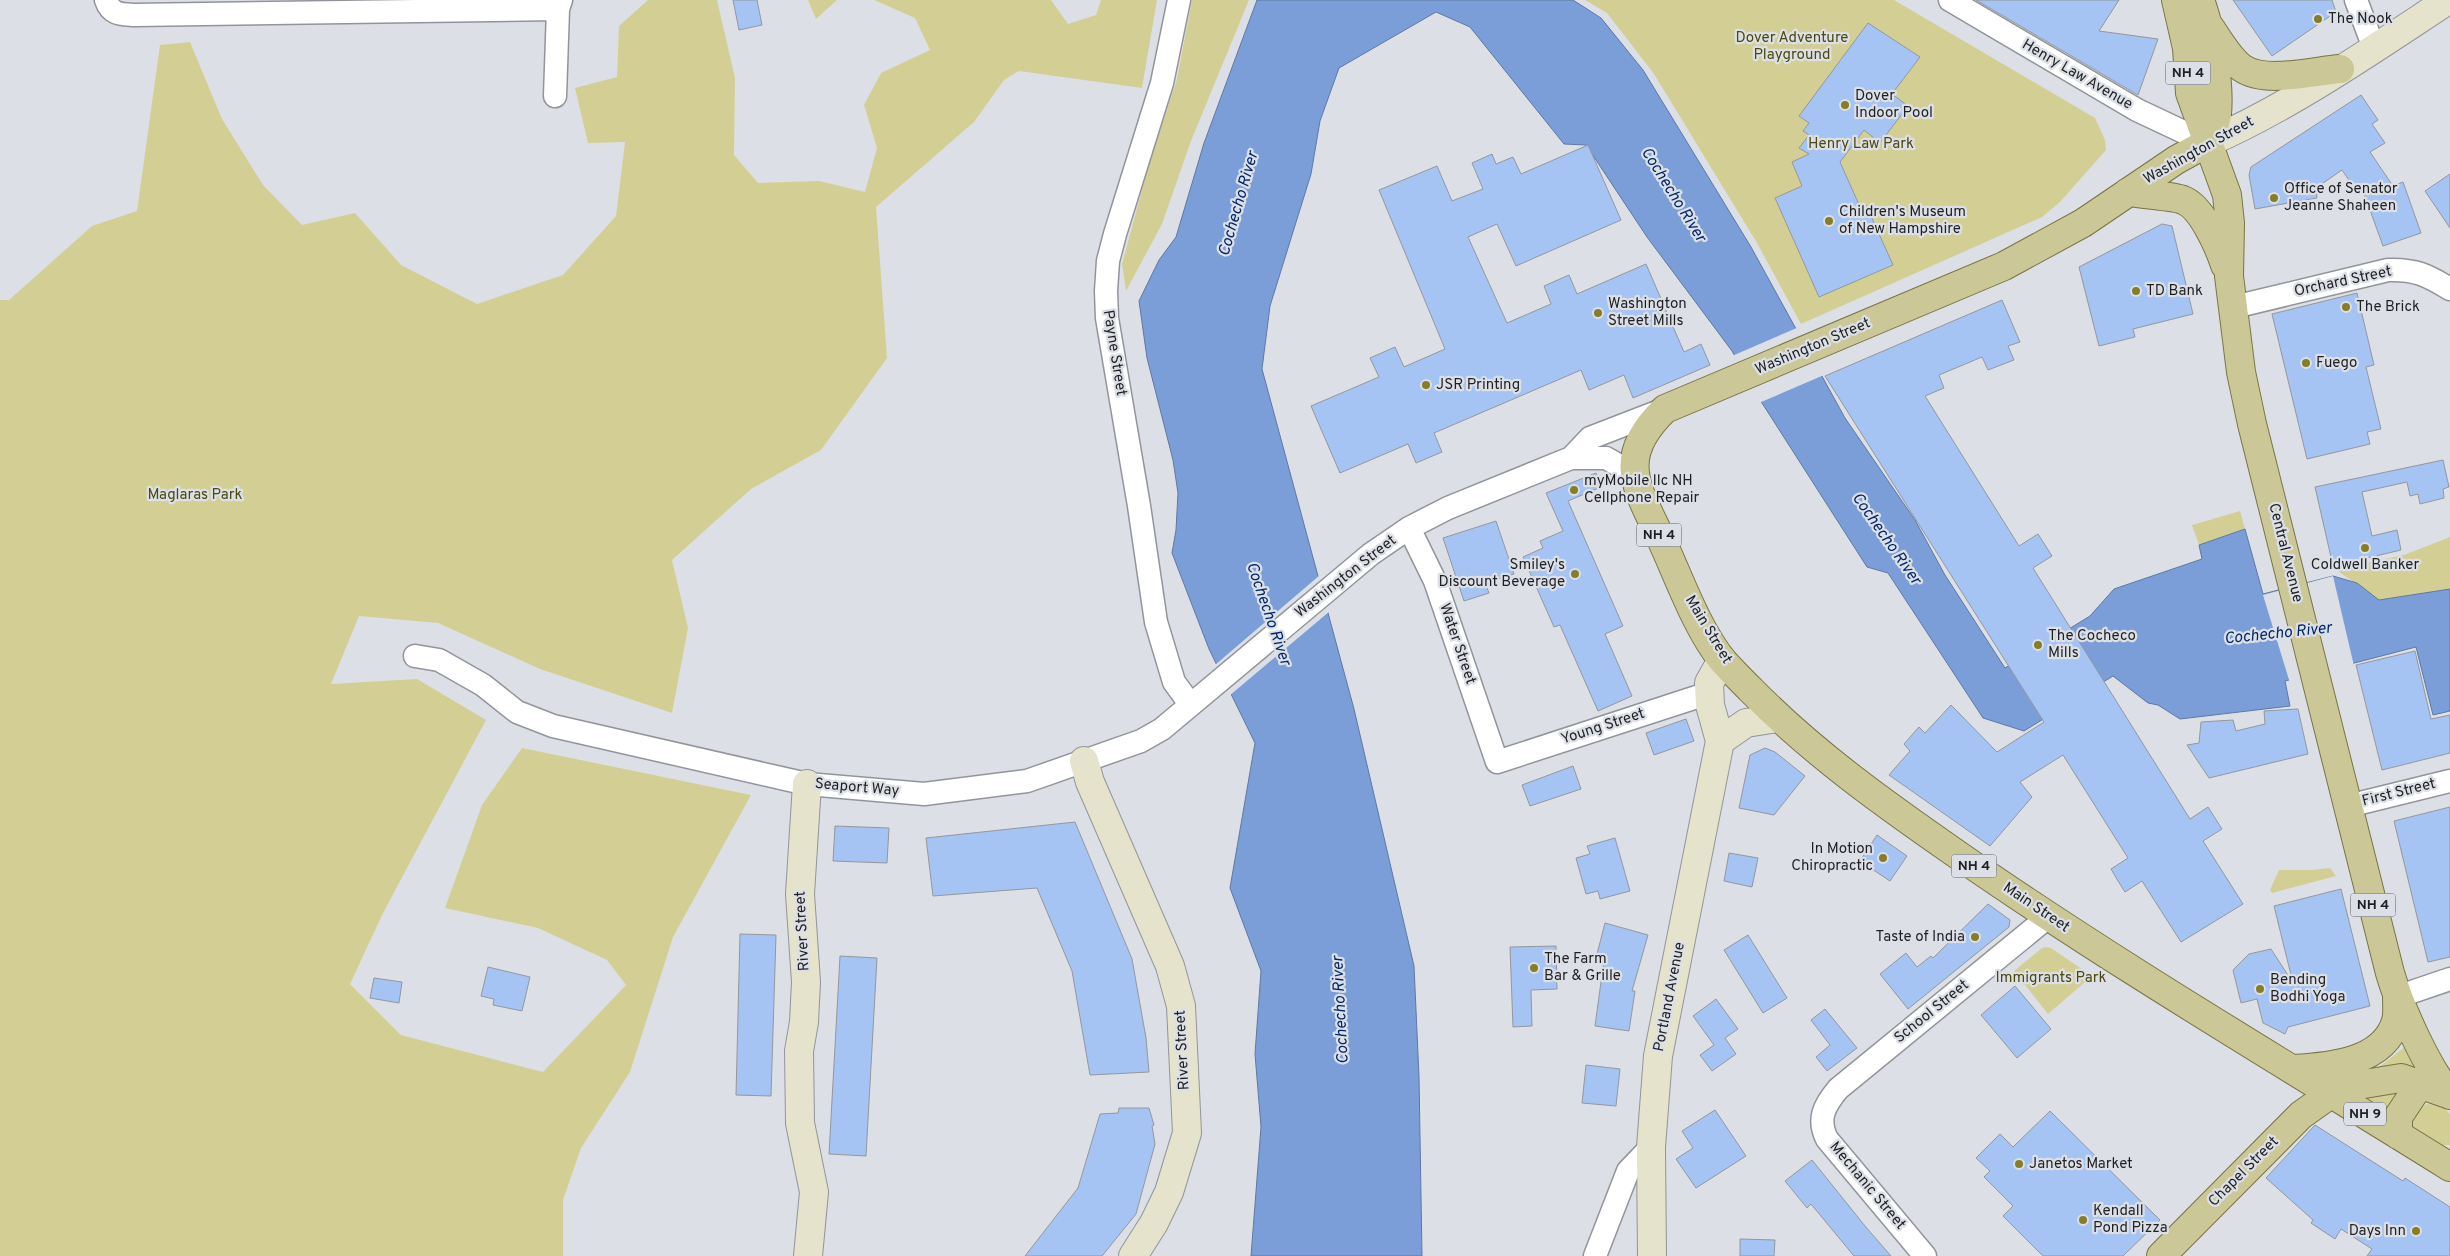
<svg xmlns="http://www.w3.org/2000/svg" width="2450" height="1256" font-family="Overpass,sans-serif">
	<style>
		.green { fill: #d3cf94 }
		.water { fill: #7b9ed9; stroke: #5f78a2 }
		.pier { fill: #dce0e6 }
		.building { fill: #a5c3f3; stroke: #94979d }
		.lines { fill: none; stroke-linecap: round; stroke-linejoin: round }
		.street-casing { stroke: #91959b; stroke-width: 25 }
		.secondary-casing { stroke: #91959b; stroke-width: 30 }
		.primary-casing { stroke: #787442; stroke-width: 30 }
		.street { stroke: #fff; stroke-width: 22 }
		.secondary { stroke: #e5e3cb; stroke-width: 28 }
		.primary { stroke: #cbc797; stroke-width: 28 }
		.poi-dot { fill: #867e26; stroke: #dce0e6; stroke-width: 2 }
		.labels { text-anchor: middle; dominant-baseline: central; stroke-width: 4.5; stroke-linejoin: round; paint-order: stroke }
		.shield { fill: #dce0e6; stroke: #585a5e; stroke-width: 1 }
		.shield-label { font-size: 14px; font-weight: bold; fill: #1f2023 }
		.poi-label { font-size: 15px; fill: #1f2023; stroke: #dce0e6; text-anchor: start }
		.park-label { font-size: 15px; fill: #4c480e; stroke: #dce0e6 }
		.street-label { font-size: 15px; fill: #1f2023; stroke: #dce0e6 }
		.water-label { font-size: 16px; font-style: italic; fill: #00266a; stroke: #dce0e6 }
	</style>
	<rect width="100%" height="100%" fill="#dce0e6"/>
	<!-- green -->
	<path class="green" d="M648,0h69l18,78 -1,77 24,28 61,-2 46,11 12,-44 -13,-43 17,-32 49,-23 -15,-32 -41,-18h177l17,24 28,-9 5,-15h56l-15,88 -123,-17 -15,9 -30,42 -98,85 11,151 -66,92 -70,39 -79,71 16,68 -16,85 -132,-44 -102,-46 -79,-7 -28,68 86,-5 69,41 -103,193 -33,71 51,51 142,37 83,-87 -19,-25 -69,-32 -93,-20 37,-103 40,-57 229,47 -78,142 -43,135 -49,76 -18,52v56h-563v-956h9l83,-74 45,-15 23,-166 30,-3 32,77 41,66 39,40 53,-12 46,52 76,39 86,-29 53,-59 9,-74 -37,1 -13,-55 42,-11 2,-51z
		M808,0h29l-21,19z
		M1192,0h57l-58,141 -29,83 -36,67 -4,-27 27,-100 28,-85z
		M1585,0h309l201,118 10,22 1,10 -46,52 -18,15 -241,107 -44,-81 -103,-169 -47,-61z
		M2240,511l5,18 -46,16 -7,-20z
		M2450,537v52l-71,11 -44,-31 69,-14z
		M2330,868l6,8 -64,17 -2,-3 9,-20h32z
		M2046,947l5,1 41,28 -44,38 -34,-43 28,-23z
		M2406,1046l13,24 -53,3 13,-6z
		M2400,1087l-10,30 -34,-22z
		M2427,1104l15,2 8,8v31h-10l-27,-16c-3,-11 4,-20 14,-25z"/>
	<!-- water -->
	<path class="water" d="M1257,0h316l28,18 42,52 108,177 94,171 70,102 30,55 60,93 85,-52 24,-27 88,-30 -3,-14 46,-16 18,65 70,-18 24,7 22,17 71,-11v122l-17,4 -17,-68 -131,34 5,25 -110,13 -22,-14 -10,-2 -35,-27 -89,55 -41,-13 -95,-145 -21,-6 -105,-164 -30,-52 -85,-114 -61,-92 -22,-1 -94,-117 -34,-15 -97,56 -19,53 -9,53 -41,132 -8,63 92,340 60,257 5,110 3,180h-171l10,-129 -6,-73 6,-83 -31,-83 25,-145 -46,-94 -37,-96 4,-23 2,-37 -5,-33 -26,-102 -8,-57 20,-41 17,-23 28,-94z"/>
	<!-- pier -->
	<path class="pier" d="M1799,327l25,48 -65,28 -27,-47z
		M1320,575l10,36 -101,85 -14,-31z
		M2333,576l21,90 -64,17 -27,-88z"/>
	<!-- building -->
	<path class="building" d="M733,0h24l5,25 -23,5z
		M1976,0h143l-20,31 59,8 -20,56z
		M2233,0h99l4,12 -64,44z
		M1868,23l52,34 -28,37 16,12 -28,37 -16,-13 -24,32 20,45 6,-2 27,60 -74,32 -44,-99 27,-12 -10,-24 17,-8 -10,-6 10,-13 -6,-4 6,-8 -10,-7z
		M2361,95l17,25 -6,4 13,19 -15,9 23,34 10,-4 18,51 -38,13 -21,-58 -5,4 -15,-22 -26,18 1,10 -62,11 -6,-34 2,-8z
		M1588,145l33,75 -105,46 -19,-42 -29,13 39,86 44,-19 -7,-18 25,-11 8,19 69,-30 38,88 17,-8 9,21 -77,33 -9,-23 -35,15 -8,-20 -147,63 8,19 -26,11 -8,-19 -68,29 -29,-67 68,-29 -9,-19 25,-11 9,20 41,-18 -66,-159 58,-24 15,35 31,-12 -11,-26 20,-9 4,10 17,-7 8,17z
		M2450,174v54l-25,-37z
		M2162,224l10,2 21,88 -60,15 2,8 -36,9 -20,-79z
		M2357,293l17,72 -8,2 15,62 -14,3 3,12 -63,15 -35,-145z
		M2002,300l18,42 -12,4 6,14 -26,10 -6,-13 -43,18 5,13 -19,8 94,150 19,-12 14,22 -19,12 157,251 18,-12 14,22 -19,12 40,63 -62,38 -39,-61 -17,11 -7,-11 -7,-12 17,-11 -65,-103 -43,27 12,15 -42,49 -101,-71 21,-24 -6,-7 15,-17 6,6 26,-28 46,47 47,-30 -219,-346z
		M2443,460l6,27 -6,2 1,9 -24,6 -2,-10 -8,2 -3,-14 -45,10 10,44 25,-6 4,20 -68,16 -18,-79z
		M1596,473l5,14 -33,14 55,125 -18,8 27,62 -34,15 -38,-86 -6,2 -31,-70 20,-9 -3,-7 23,-10 -17,-38z
		M1496,521l18,53 -29,9 4,10 -25,8 -21,-63z
		M2415,651l16,68 19,-4v38l-68,17 -26,-105z
		M2298,709l10,45 -99,24 -22,-33 12,-2 2,-21 32,-2 3,11 29,-7 -1,-13z
		M1686,719l8,22 -40,14 -8,-22z
		M1765,748l10,4 30,24 -31,39 -35,-7 11,-53z
		M1573,766l8,23 -51,17 -8,-21z
		M2450,807v150l-22,5 -34,-141z
		M1075,822l57,137 14,79 3,34 -59,3 -18,-104 -35,-83 -104,8 -7,-58z
		M835,826l54,2 -2,35 -54,-2z
		M1877,835l30,21 -17,25 -30,-20z
		M1615,838l15,53 -30,8 -2,-8 -12,3 -10,-36 14,-4 -3,-8z
		M1729,853l29,5 -6,29 -28,-6z
		M2341,889l29,117 -82,21 -3,7 -22,-11 -6,-24 -16,4 -8,-33 16,-16 22,-5 22,34 -19,-77z
		M1988,904l22,16 -1,7 -101,82 -28,-35 26,-21 11,14 14,-11 2,2z
		M1605,923l43,12 -16,56h3l-6,40 -34,-5 9,-66 -8,-2z
		M740,934l36,1 -5,161 -35,-1z
		M1748,935l39,63 -24,15 -39,-63z
		M1556,946l1,43 -26,1 1,36 -19,1 -3,-80z
		M840,956l37,2 -11,198 -37,-2z
		M488,967l42,10 -8,34 -29,-6 1,-6 -13,-3z
		M374,978l28,4 -3,21 -29,-5z
		M2015,986l36,43 -34,29 -36,-43z
		M1716,999l22,30 -13,9 11,16 -24,17 -12,-16 14,-10 -21,-29z
		M1825,1009l32,39 -30,23 -11,-14 14,-12 -19,-25z
		M1586,1065l34,4 -4,37 -34,-3z
		M1119,1108h30l5,17 -2,1 3,18 -19,70 -34,42h-77l53,-68 22,-74 18,-1z
		M1715,1110l31,46 -50,32 -20,-29 17,-11 -11,-17z
		M2050,1111l110,109 -37,36h-80l-40,-40 10,-10 -29,-29 6,-6 -14,-13 24,-24 13,13z
		M2315,1125l88,56 2,-3 45,29v49h-83l5,-7 -31,-20 -6,10 -24,-16 2,-3 -47,-42z
		M1812,1160l53,66 26,30h-37l-43,-52 -4,4 -22,-27z
		M1740,1239l35,1 -1,16h-34z"/>
	<g class="lines">
		<!-- street casing -->
		<g class="street-casing">
			<path id="street" d="M106,0c5,15 15,14 28,15l424,-6
				M1179,0l-17,83 -47,151 -7,27 -2,30 1,27 32,188 17,116 18,60 16,22
				M1950,0l187,110 70,33
				M2356,0l18,48
				M555,96l3,-87 3,-9
				M2234,307l154,-37c27,-1 39,5 62,19
				M1571,458h35l28,16
				M1409,528l26,53 62,181 212,-69
				M415,656l24,4 44,25 34,27 36,14 254,58 117,10 103,-13 114,-40 21,-12 209,-175 38,-26 39,-20 123,-50 19,-20 75,-29
				M2348,806l102,-25
				M2397,997l53,-18
				M1595,1256l33,-85 23,-24
				M1925,1256l-98,-117c-10,-20 -3,-33 11,-50l210,-172"/>
		</g>
		<!-- secondary casing -->
		<g class="secondary-casing">
			<path id="secondary" d="M2207,143c83,-36 165,-93 241,-143
				M1720,741l26,-18 32,-5
				M1084,761l6,21 80,184 11,40 6,127 -18,59 -15,31 -21,33
				M807,784l-7,110 6,88 -2,40 -5,29 1,72 14,69 -6,64
				M1652,1256l-1,-109 7,-91 62,-315 -10,-36 -1,-22 13,-23"/>
		</g>
		<!-- primary casing -->
		<g class="primary-casing">
			<path id="primary" d="M2176,0l11,48 3,45 37,102 3,28 -1,53 12,96 11,52 138,549c10,34 37,95 60,122
				M2200,0c11,29 20,84 17,114 -1,10 -6,20 -10,29
				M2209,26c10,14 20,33 33,42 23,16 71,3 98,1
				M2207,143l-31,17 -93,63 -79,43 -339,143c-51,49 -28,78 -3,132 17,37 35,88 61,120 9,10 19,20 29,30 62,63 134,114 206,164 160,111 327,209 492,312
				M2128,192c13,2 46,4 55,8 19,7 36,47 42,65
				M2293,1069c35,-2 91,-6 103,-48 2,-7 1,-16 1,-24
				M2398,1135v-18l22,-33
				M2161,1256l140,-141 31,-22 26,-8 43,-7 47,16"/>
		</g>
		<!-- street -->
		<use href="#street" class="street"/>
		<!-- secondary -->
		<use href="#secondary" class="secondary"/>
		<!-- primary -->
		<use href="#primary" class="primary"/>
	</g>
	<!-- markers -->
	<g class="poi-dot">
		<circle cx="2318" cy="19" r="5"/>
		<circle cx="1845" cy="105" r="5"/>
		<circle cx="2274" cy="198" r="5"/>
		<circle cx="1829" cy="221" r="5"/>
		<circle cx="2136" cy="291" r="5"/>
		<circle cx="2346" cy="307" r="5"/>
		<circle cx="1598" cy="313" r="5"/>
		<circle cx="2306" cy="363" r="5"/>
		<circle cx="1426" cy="385" r="5"/>
		<circle cx="1574" cy="490" r="5"/>
		<circle cx="2365" cy="548" r="5"/>
		<circle cx="1575" cy="574" r="5"/>
		<circle cx="2038" cy="645" r="5"/>
		<circle cx="1883" cy="858" r="5"/>
		<circle cx="1975" cy="937" r="5"/>
		<circle cx="1534" cy="968" r="5"/>
		<circle cx="2260" cy="989" r="5"/>
		<circle cx="2019" cy="1164" r="5"/>
		<circle cx="2083" cy="1220" r="5"/>
		<circle cx="2416" cy="1231" r="5"/>
	</g>
	<g class="labels">
		<!-- shield labels -->
		<g class="shield">
			<rect x="2165.5" y="61.5" width="45" height="23" rx="4"/>
			<rect x="1636.5" y="523.5" width="45" height="23" rx="4"/>
			<rect x="1951.5" y="854.5" width="45" height="23" rx="4"/>
			<rect x="2350.5" y="893.5" width="45" height="23" rx="4"/>
			<rect x="2344" y="1102.5" width="42" height="23" rx="4"/>
		</g>
		<g class="shield-label">
			<text x="2188" y="73">NH 4</text>
			<text x="1659" y="535">NH 4</text>
			<text x="1974" y="866">NH 4</text>
			<text x="2373" y="905">NH 4</text>
			<text x="2365" y="1114">NH 9</text>
		</g>
		<!-- poi labels -->
		<g class="poi-label">
			<text x="2328" y="19">The Nook</text>
			<text x="1855" y="96">Dover<tspan x="1855" dy="17">Indoor Pool</tspan></text>
			<text x="2284" y="189">Office of Senator<tspan x="2284" dy="17">Jeanne Shaheen</tspan></text>
			<text x="1839" y="212">Children's Museum<tspan x="1839" dy="17">of New Hampshire</tspan></text>
			<text x="2146" y="291">TD Bank</text>
			<text x="1608" y="304">Washington<tspan x="1608" dy="17">Street Mills</tspan></text>
			<text x="2356" y="307">The Brick</text>
			<text x="2316" y="363">Fuego</text>
			<text x="1436" y="385">JSR Printing</text>
			<text x="1584" y="481">myMobile llc NH<tspan x="1584" dy="17">Cellphone Repair</tspan></text>
			<text x="1565" y="565" text-anchor="end">Smiley's<tspan x="1565" dy="17">Discount Beverage</tspan></text>
			<text x="2365" y="565" text-anchor="middle">Coldwell Banker</text>
			<text x="2048" y="636">The Cocheco<tspan x="2048" dy="17">Mills</tspan></text>
			<text x="1873" y="849" text-anchor="end">In Motion<tspan x="1873" dy="17">Chiropractic</tspan></text>
			<text x="1965" y="937" text-anchor="end">Taste of India</text>
			<text x="1544" y="959">The Farm<tspan x="1544" dy="17">Bar &amp; Grille</tspan></text>
			<text x="2270" y="980">Bending<tspan x="2270" dy="17">Bodhi Yoga</tspan></text>
			<text x="2029" y="1164">Janetos Market</text>
			<text x="2093" y="1211">Kendall<tspan x="2093" dy="17">Pond Pizza</tspan></text>
			<text x="2406" y="1231" text-anchor="end">Days Inn</text>
		</g>
		<!-- park labels -->
		<g class="park-label">
			<text x="1792" y="38">Dover Adventure<tspan x="1792" dy="17">Playground</tspan></text>
			<text x="1861" y="144">Henry Law Park</text>
			<text x="195" y="495">Maglaras Park</text>
			<text x="2051" y="978">Immigrants Park</text>
		</g>
		<!-- street labels -->
		<g class="street-label">
			<text transform="translate(2077 75) rotate(30)">Henry Law Avenue</text>
			<text transform="translate(2199 151) rotate(-29)">Washington Street</text>
			<text transform="translate(2343 282) rotate(-12)">Orchard Street</text>
			<text transform="translate(1813 347) rotate(-23)">Washington Street</text>
			<text transform="translate(1114 353) rotate(81)">Payne Street</text>
			<text transform="translate(2285 553) rotate(76)">Central Avenue</text>
			<text transform="translate(1346 577) rotate(-38)">Washington Street</text>
			<text transform="translate(1708 630) rotate(59)">Main Street</text>
			<text transform="translate(1457 644) rotate(71)">Water Street</text>
			<text transform="translate(1603 727) rotate(-18)">Young Street</text>
			<text transform="translate(857 788) rotate(5)">Seaport Way</text>
			<text transform="translate(2399 793) rotate(-14)">First Street</text>
			<text transform="translate(2036 908) rotate(34)">Main Street</text>
			<text transform="translate(803 931) rotate(-93)">River Street</text>
			<text transform="translate(1670 997) rotate(-79)">Portland Avenue</text>
			<text transform="translate(1932 1012) rotate(-39)">School Street</text>
			<text transform="translate(1183 1050) rotate(-93)">River Street</text>
			<text transform="translate(2244 1172) rotate(-45)">Chapel Street</text>
			<text transform="translate(1867 1186) rotate(50)">Mechanic Street</text>
		</g>
		<!-- water labels -->
		<g class="water-label">
			<text transform="translate(1673 195) rotate(58)">Cochecho River</text>
			<text transform="translate(1239 204) rotate(-74)">Cochecho River</text>
			<text transform="translate(1886 539) rotate(55)">Cochecho River</text>
			<text transform="translate(1268 614) rotate(71)">Cochecho River</text>
			<text transform="translate(2278 634) rotate(-6)">Cochecho River</text>
			<text transform="translate(1341 1010) rotate(-93)">Cochecho River</text>
		</g>
	</g>
</svg>
